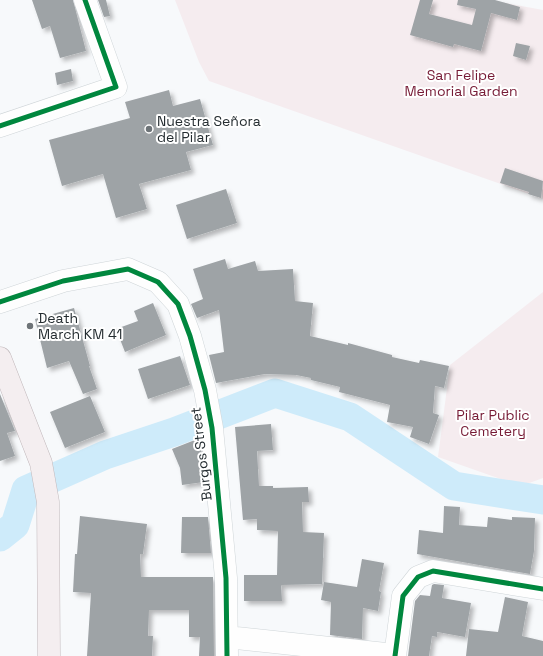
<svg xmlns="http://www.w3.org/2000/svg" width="543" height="656" font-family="'Space Grotesk',sans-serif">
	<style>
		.green { fill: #f5ecef }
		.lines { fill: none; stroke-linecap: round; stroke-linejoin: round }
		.river { stroke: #ceebfa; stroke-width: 29 }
		.building { fill: #9ea3a6; filter: url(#shadow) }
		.minor-casing { stroke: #cfd5d8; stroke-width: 23 }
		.major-casing { stroke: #c1b8bb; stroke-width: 23 }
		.minor { stroke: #fefefe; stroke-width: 22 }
		.major { stroke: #f4eef0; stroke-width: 22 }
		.cycleway-casing { stroke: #fff; stroke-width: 8 }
		.cycleway { stroke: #00873e; stroke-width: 5 }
		.poi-dot { fill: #6e7478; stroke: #fff; stroke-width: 1.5 }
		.labels { text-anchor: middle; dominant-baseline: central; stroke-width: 4; stroke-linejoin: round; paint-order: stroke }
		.park-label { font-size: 14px; fill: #761a35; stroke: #fff }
		.poi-label { font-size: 14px; fill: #252d31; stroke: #fff; text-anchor: start }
		.street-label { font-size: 14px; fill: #252d31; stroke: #fff }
	</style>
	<defs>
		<filter id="shadow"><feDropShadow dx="3.5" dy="3.5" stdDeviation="2" flood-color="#0004"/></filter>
	</defs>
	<rect width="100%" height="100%" fill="#f7f9fb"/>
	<!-- green -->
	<path class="green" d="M175,0h315l53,10v189l-334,-118 -10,-19z
		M543,292v186l-22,8 -83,-29 12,-92z"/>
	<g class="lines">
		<!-- river -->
		<path class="river" d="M0,537l15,-12 11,-35 79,-35 69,-23 101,-39 75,24 104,69 89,14"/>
	</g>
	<!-- building -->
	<path class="building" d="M32,0h41l13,51 -26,7 -10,-32 -8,3z
		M98,0h8l4,16 -6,1z
		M420,0h13l-4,14 43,11 4,-16 -19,-4 1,-5h37l25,7 -3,13 -26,-7 -10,38 -27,-7 -1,3 -43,-12z
		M516,43l14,3 -4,14 -13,-4z
		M71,69l2,12 -16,4 -2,-12z
		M169,90l4,16 27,-7 13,46 -27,7 5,18 -52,14 8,25 -31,9 -13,-44 -41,12 -13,-46 81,-22 -5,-16z
		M505,168l38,13 -2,17 -13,-4 1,-2 -29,-9z
		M226,189l11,34 -50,16 -11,-34z
		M225,259l3,10 27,-8 3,10 35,-2 2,32 18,2 -3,33 38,9v-2l44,12v2l27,6 1,-3 29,6 -5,22 -9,-2 -2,27 6,2 -10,29 -19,-7 3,-10 -26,-5 3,-17 -51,-13 1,-5 -29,-7v-2l-15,-3 -31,-1 -49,9 -7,-28 15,-3 -5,-42 -22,8 -6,-14 12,-5 -10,-30z
		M153,303l13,32 -41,17 -9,-23 22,-8 -4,-10z
		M74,308l16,58h-1l8,23 -14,5 -14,-33 -22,7 -12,-49z
		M180,356l10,29 -42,14 -10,-30z
		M0,394l15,37 -8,2 8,23 -15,5z
		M90,396l15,36 -40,16 -15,-36z
		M271,424l2,26 -16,1 2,35h14v2l35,-1 1,15h-7l1,30 21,1 -2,51 -41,1 1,16h-38v-26h33l1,-44 -21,-1v-11l-14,1 -8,-93z
		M200,438l4,44 -22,3 -2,-17 -8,-19z
		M444,506l16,1 -1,18 28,2 1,-10 24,3v-3l23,1 -1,33 -4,23 -113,-20 2,-24 24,3z
		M80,516l67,8 -4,30h-3l1,23h72l1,79h-15l1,-19h-11v-27h-40l-1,26h5l-1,20h-65l4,-63 -18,-1 2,-38h2z
		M182,517h26l3,36h-30z
		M362,559l22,4 -5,28 2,1 -3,19 -15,-3 -1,31 -32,-4 1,-33 -10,-2 3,-18 33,5z
		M434,584l10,1 -2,13 29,5 -6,34 -28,-5v5l-5,-1 -3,20h-21l7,-55 5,-6 10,1 2,-11z
		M505,597l23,5 -6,34 21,5v15h-77l3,-27 29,3z"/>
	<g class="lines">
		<!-- minor casing -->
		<g class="minor-casing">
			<path id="minor" d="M0,126l116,-39 -31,-87
				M0,302l63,-21 65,-12 30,13 20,22 12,32 15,54 7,38 14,150 1,78
				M227,637l168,18
				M395,656l8,-60 15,-19 15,-6 110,18"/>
		</g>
		<!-- major casing -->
		<g class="major-casing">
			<path id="major" d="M0,358l41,105 7,39 1,154"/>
		</g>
		<!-- minor -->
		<use href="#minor" class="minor"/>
		<!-- major -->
		<use href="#major" class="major"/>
		<!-- cycleway casing -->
		<g class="cycleway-casing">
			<path id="cycleway" d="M0,126l116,-39 -31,-87
				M0,302l63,-21 65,-12 30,13 20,22 12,32 15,54 7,38 14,150 1,78
				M395,656l8,-60 15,-19 15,-6 110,18"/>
		</g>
		<!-- cycleway -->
		<use href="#cycleway" class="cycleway"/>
	</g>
	<!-- markers -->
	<g class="poi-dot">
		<circle cx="149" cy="129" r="4"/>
		<circle cx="30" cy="326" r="4"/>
	</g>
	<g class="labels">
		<!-- park labels -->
		<g class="park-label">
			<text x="461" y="75">San Felipe<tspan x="461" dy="16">Memorial Garden</tspan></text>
			<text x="493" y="415">Pilar Public<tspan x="493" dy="16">Cemetery</tspan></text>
		</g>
		<!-- poi labels -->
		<g class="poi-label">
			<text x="157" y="121">Nuestra Señora<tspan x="157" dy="16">del Pilar</tspan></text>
			<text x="38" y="318">Death<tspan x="38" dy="16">March KM 41</tspan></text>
		</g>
		<!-- street labels -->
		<g class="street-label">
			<text transform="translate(201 454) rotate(-97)">Burgos Street</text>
		</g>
	</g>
</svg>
